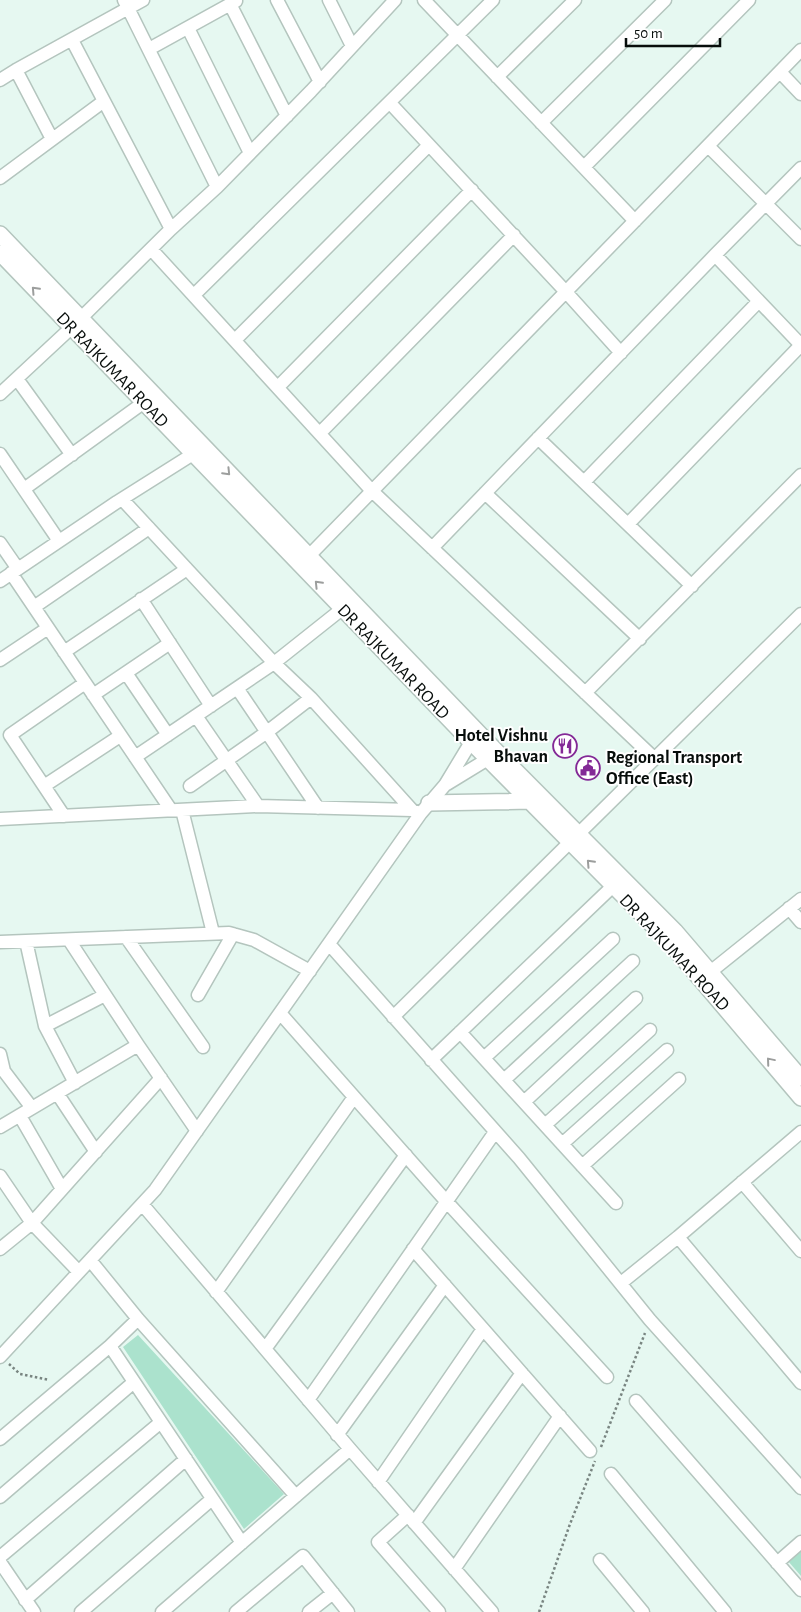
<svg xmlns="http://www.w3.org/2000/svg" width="801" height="1612" font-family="'Alegreya Sans',sans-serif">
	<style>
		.green { fill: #abe2cd }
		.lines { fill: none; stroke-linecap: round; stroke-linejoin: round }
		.minor-casing { stroke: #b4c5be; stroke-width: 15 }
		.major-casing { stroke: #b4c5be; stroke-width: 18 }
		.path { stroke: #798581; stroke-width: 2.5; stroke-dasharray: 2.5 2.5; stroke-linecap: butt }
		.minor { stroke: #fff; stroke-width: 12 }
		.major { stroke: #fff; stroke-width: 15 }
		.oneway { stroke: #9c9e9d }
		.labels { text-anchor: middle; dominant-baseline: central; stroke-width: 4; stroke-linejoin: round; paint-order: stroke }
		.street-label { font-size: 18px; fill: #070d0b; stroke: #fff }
		.poi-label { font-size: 18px; font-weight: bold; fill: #070d0b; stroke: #fff; text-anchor: end }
	</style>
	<rect width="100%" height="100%" fill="#e6f8f1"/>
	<!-- green -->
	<path class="green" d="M138,1335l146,159 -40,35 -121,-182z
		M801,1550v26l-13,-15z"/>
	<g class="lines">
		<!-- minor casing -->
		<g class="minor-casing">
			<path id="minor" d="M124,0l93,187
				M277,0l43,82
				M329,0l23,46
				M424,0l211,221
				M230,4l57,112
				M188,28l62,125
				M72,40l99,189
				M149,49l87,-48
				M16,70l36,69
				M780,72l21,22
				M497,77l78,-77
				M0,80l16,-10 127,-70
				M390,103l176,189 55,61
				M541,123l124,-123
				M708,146l93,93
				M584,167l165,-167
				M0,178l104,-77
				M151,249l221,242 282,267
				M194,295l299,-295
				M235,340l194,-195
				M17,379l55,76
				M278,387l194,-197
				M0,394l71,-66 100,-99 46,-42 94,-96 84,-91
				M320,433l194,-198
				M538,438l154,148
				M0,454l59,87
				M584,482l175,-181
				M24,489l119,-86
				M485,493l155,146
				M122,499l152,164 37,35 101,112
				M628,524l173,-179 -86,-90
				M0,543l18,26
				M432,548l283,-293 86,-87
				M303,562l498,-512
				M11,573l160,237
				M0,581l117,-79 84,-53
				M141,599l70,107
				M34,607l115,-79
				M64,652l123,-83
				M0,660l48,-32
				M126,673l42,62
				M237,688l81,120
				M585,693l216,-218
				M93,695l77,-52
				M196,716l62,90
				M135,757l139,-94 68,-54
				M447,784l49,-30
				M44,786l76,-50
				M190,786l77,-54 44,-34
				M182,810l31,123
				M64,816l-54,-81 75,-52
				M0,819l258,-13 154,4 5,2
				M789,908l12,14
				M126,937l77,110
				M69,940l69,105 59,86
				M26,941l19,85 30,57
				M0,942l229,-9 25,7 56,31
				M329,944l190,214 131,162 151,168
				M704,977l97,-78
				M198,995l35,-61
				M280,1013l166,188 161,176
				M393,1017l408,-403
				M45,1026l60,-31
				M460,1032l156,171
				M0,1054l4,17 28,37
				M484,1058l129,-119
				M431,1060l181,-173
				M504,1080l129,-119
				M57,1093l39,59
				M524,1102l112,-104
				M20,1116l42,73
				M545,1125l105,-95
				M0,1127l138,-82
				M562,1144l105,-94
				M582,1166l97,-87
				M0,1176l32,47 47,49
				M742,1182l59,69
				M142,1204l208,245 142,163
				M678,1237l123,146
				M0,1249l32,-26 129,-145
				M413,1249l177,202
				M90,1260l48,59 158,177
				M621,1283l57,-46 123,-105
				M216,1292l138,-195
				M110,1346l132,197
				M265,1349l141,-194
				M0,1357l155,-167 266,-377 24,-28 26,-43 6,-6
				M308,1400l187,-268
				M636,1401l165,189
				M337,1435l108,-150
				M0,1439l110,-93 28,-27
				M611,1474l114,138
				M378,1482l105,-153
				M0,1497l134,-115
				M408,1515l-30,27 61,70
				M414,1523l108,-150
				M0,1557l161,-135
				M600,1560l43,52
				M0,1562l34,50
				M777,1563l24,-21
				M454,1569l106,-153
				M25,1600l161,-141
				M81,1612l131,-113
				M162,1612l188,-163
				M236,1612l67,-56 45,56
				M309,1612l24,-19"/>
		</g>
		<!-- major casing -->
		<g class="major-casing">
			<path id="major" d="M0,234l498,519 177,178 126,147
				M0,253l471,489 197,199 133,157
				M429,803l101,-2 4,-3"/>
		</g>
		<!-- path -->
		<path class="path" d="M9,1364l11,10 29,6
			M601,1447l44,-114
			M539,1612l31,-88 25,-63"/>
		<!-- minor -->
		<use href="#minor" class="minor"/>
		<!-- major -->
		<use href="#major" class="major"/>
	</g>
	<!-- one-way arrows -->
	<defs><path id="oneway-chevron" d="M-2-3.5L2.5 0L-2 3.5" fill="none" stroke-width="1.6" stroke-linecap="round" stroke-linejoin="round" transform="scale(1.25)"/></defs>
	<g class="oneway">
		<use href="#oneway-chevron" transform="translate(35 290) rotate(-133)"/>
		<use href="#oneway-chevron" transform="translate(227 472) rotate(46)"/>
		<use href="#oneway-chevron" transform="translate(318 584) rotate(-134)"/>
		<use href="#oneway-chevron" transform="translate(590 863) rotate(-133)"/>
		<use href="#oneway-chevron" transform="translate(770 1061) rotate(-130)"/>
	</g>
	<!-- icons -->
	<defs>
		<g id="restaurant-ring" transform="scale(1.25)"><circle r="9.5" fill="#fff" stroke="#832996" stroke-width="1.5"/><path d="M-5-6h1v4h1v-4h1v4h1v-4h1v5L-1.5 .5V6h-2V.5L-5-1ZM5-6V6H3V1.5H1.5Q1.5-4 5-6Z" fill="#832996"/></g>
		<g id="civic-ring" transform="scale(1.25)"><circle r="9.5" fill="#fff" stroke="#832996" stroke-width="1.5"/><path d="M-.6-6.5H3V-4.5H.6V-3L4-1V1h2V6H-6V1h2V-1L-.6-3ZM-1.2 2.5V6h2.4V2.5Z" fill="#832996"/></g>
	</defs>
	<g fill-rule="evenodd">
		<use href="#restaurant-ring" x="565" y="746"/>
		<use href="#civic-ring" x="588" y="768"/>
	</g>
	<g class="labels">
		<!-- street labels -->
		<g class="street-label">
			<text transform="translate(112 370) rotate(46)">DR RAJKUMAR ROAD</text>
			<text transform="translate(393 662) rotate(46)">DR RAJKUMAR ROAD</text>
			<text transform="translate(674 953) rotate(47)">DR RAJKUMAR ROAD</text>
		</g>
		<!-- poi labels -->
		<g class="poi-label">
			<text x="548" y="736">Hotel Vishnu<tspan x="548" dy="21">Bhavan</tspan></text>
			<text x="606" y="758" text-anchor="start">Regional Transport<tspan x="606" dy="21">Office (East)</tspan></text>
		</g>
	</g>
	<!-- scale -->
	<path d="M626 38v8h94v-8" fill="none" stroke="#070d0b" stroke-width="2.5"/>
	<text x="634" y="38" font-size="15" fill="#070d0b" stroke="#ffffff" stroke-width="4" paint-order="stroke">50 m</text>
</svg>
